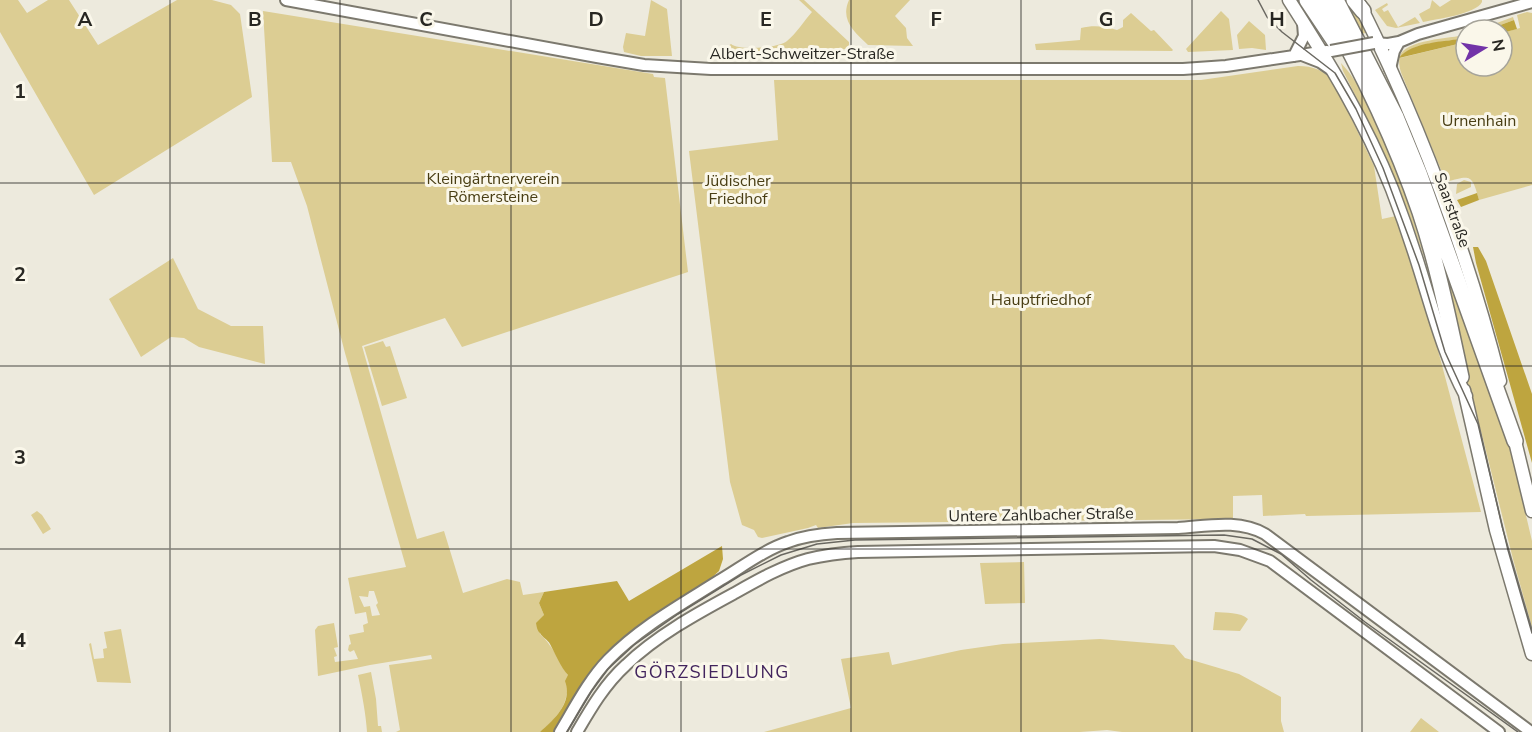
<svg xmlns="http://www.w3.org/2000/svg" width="1532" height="732" font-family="'Nunito Sans',sans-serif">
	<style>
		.green { fill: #dccd93; fill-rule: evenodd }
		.forest { fill: #bea53f }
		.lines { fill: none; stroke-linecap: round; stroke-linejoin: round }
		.minor-casing { stroke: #7c796e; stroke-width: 14 }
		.major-casing { stroke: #7c796e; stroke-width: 15 }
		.highway-casing { stroke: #7c796e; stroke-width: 18 }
		.minor { stroke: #fff; stroke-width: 10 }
		.major { stroke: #fff; stroke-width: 12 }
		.highway { stroke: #fff; stroke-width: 15 }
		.tram { stroke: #6a6861; stroke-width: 1.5 }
		.minor-bridge-casing { stroke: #7c796e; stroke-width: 14; stroke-linecap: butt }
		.minor-bridge { stroke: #fff; stroke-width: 10 }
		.grid { fill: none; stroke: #282722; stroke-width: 1.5; stroke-opacity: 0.55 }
		.labels { text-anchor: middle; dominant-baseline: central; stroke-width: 6; stroke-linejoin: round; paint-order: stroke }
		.street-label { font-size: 16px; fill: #282722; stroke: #faf7ea }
		.park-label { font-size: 16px; fill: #493e14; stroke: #faf7ea }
		.neighbourhood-label { font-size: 18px; letter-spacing: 1.5px; fill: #42245d; stroke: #faf7ea }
		.grid-label { font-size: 20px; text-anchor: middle; font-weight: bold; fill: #282722; stroke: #faf7ea; stroke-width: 6; stroke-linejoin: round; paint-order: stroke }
	</style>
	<rect width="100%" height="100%" fill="#edeadd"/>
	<!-- green -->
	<path class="green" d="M0,0h18l9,13 21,-13h21l29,45 79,-45h35l19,5 9,9 12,83 -158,98 -94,-163z
		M651,0l16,9 5,47h-31l-17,-4 -1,-5 3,-14 19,3z
		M799,0h5l45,42v7l-123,4 -1,-5 6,-4c8,7 48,4 56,-3 9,-7 17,-20 25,-29z
		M849,0h61l-15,16 11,12 1,10 6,8 -45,-1c-14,-13 -28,-25 -19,-45z
		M1342,0h6l22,32 -9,2z
		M1432,0l8,7 11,-7h31v2c-6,12 -45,17 -59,20l-4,-8 11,-6z
		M1387,3l1,2 -6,4 2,3 4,-2 10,17 17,-10 5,6 -24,5 -9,-2 -12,-16z
		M263,11l390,63 1,3 11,1 23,194 -226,75 -17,-29 -83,28 55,193 27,-8 19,62 44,-14 13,3 3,13 21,-3 -5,11 5,12 -4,19c8,7 12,15 18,23 5,7 5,12 10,18 1,28 -7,39 -28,57h-144l4,-2 -11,-65 43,-6 -1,-4 -61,10 -52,11 -3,-46 3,-4 16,-3 4,24 -4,1 3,8 -3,1 1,5 23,-3 -4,-9 -4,2 -2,-2 1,-5 2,-1 -2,-9 15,-3 -1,-7 5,-2 -2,-11 -11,2 -7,-36 58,-11 -61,-214 -38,-147 -16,-44h-19zM369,591h5l4,12 -2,2 4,10 -8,1 -2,-10 -6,1 -5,-11 9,1z
		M1221,11l8,8 4,31 -45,2 -2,-3z
		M1527,12l5,1v172l-53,15c-7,-26 -8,-25 -33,-18l-44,-107c-2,-5 -4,-13 -2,-19 4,-16 51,-18 66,-21v3c-19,4 -55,4 -66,20l66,-16v24h36v-33l18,-5 -3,-13z
		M1131,13l20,18 3,-1 19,20 -1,1 -136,-1 -1,-6 45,-4 1,-12c12,-3 24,-2 36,2l6,-3v-7z
		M1513,17l1,3 -27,10h-9z
		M1249,21l16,14 1,15 -14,-2 -13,1 -2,-14z
		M1341,63c43,46 68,145 87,205l-22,-62 -26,-62 -37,-73z
		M1298,66c15,0 26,4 36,16l40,84 8,53 14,-3 39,123 46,173 -175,4 -1,-2 -42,2 -1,-21 -29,1v23l-380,4 -35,5 -2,-3 -8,3 -46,10 -4,-1 -4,-7 -12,-5 -12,-43 -41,-331 89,-11 -4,-60h427z
		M1464,180l7,2v5l-15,7 1,-10z
		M1434,226l71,200 27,115v86l-19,-68 -32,-128 -10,-28v-11l-3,-5z
		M173,258l25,51 33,17h32l2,38 -66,-17 -15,-9 -13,-1 -30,20 -32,-58z
		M383,341l3,6 4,-1 17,52 -25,8 -18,-59z
		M37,511l5,4 9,14 -8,5 -12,-19z
		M1024,562l1,41 -40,1 -5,-41z
		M1215,612c10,1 26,0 33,7l-8,12 -27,-1z
		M121,629l10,54 -34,-1 -8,-38 2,-1 3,16 10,-1 -1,-9 4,-1 -3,-16z
		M1100,639l74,6 11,13 54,16 42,23v24l3,11h-162l-15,-2 -27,2h-316l87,-24 -10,-49 48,-7 3,13 69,-15 42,-6z
		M371,672l5,27 2,27h3l1,6h-15c-1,-17 -5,-38 -9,-57z
		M1421,718l18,14h-29z"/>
	<!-- forest -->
	<path class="forest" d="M1514,20l3,9 -15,4v-3h-15z
		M1466,38v4l-67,16c13,-17 47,-16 67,-20z
		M1477,193l2,7 -18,7 -4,-7z
		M1473,247h5l8,14 46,133v69l-56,-200z
		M722,546l1,13 -4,12 -15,14 -62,41 -87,106h-15c15,-13 33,-30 25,-51l3,-6c-7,-7 -13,-22 -18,-31 -2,-4 -8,-7 -10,-11 -3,-3 -3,-5 -4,-10l8,-8 -5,-12 5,-11 73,-11 12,20z"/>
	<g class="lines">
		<!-- minor casing -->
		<g class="minor-casing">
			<path id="minor" d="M286,0l311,57 47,8 67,4h472l43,-3 101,-15
				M1374,43l14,1 11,-2 19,-8 114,-32
				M1302,55l18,7 13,9
				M1294,56l10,-20 -1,-13
				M1390,69l4,-18 5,-9
				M560,732c15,-25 28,-51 48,-72 32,-33 74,-56 112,-80 22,-13 44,-30 68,-38 16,-6 32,-8 49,-9l341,-5c30,-2 60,-9 87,6l266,198
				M577,732c14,-24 28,-48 49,-67 30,-29 70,-51 107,-71 23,-13 49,-28 75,-35 17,-4 33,-6 50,-7l356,-6 26,4 30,11 229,171"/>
		</g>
		<!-- major casing -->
		<g class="major-casing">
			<path id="major" d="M1289,0c39,61 76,121 103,189 10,26 19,52 27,78 14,44 25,88 47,129
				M1360,5c60,120 107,246 140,376
				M1464,390l32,140 36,124
				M1513,433l19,78"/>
		</g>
		<!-- highway casing -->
		<g class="highway-casing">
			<path id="highway" d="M1307,0l28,42
				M1322,0c38,67 73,139 98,212 18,54 29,110 41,165
				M1336,0l60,117 23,56 96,268
				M1354,0l9,11"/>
		</g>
		<!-- minor -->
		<use href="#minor" class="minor"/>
		<!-- major -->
		<use href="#major" class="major"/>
		<!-- highway -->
		<use href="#highway" class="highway"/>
		<!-- tram -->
		<path class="tram" d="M1258,0l9,17 15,15 53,41 21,36 27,59 36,97 26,87 33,72 30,126 24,83
			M567,732l24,-40 17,-23 26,-24 44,-31 63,-39 40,-20 36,-11 38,-4 369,-5 28,4 29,15 30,26 54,42 153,110"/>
		<!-- minor-bridge casing -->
		<g class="minor-bridge-casing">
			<path id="minor-bridge" d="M1331,51l43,-8"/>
		</g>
		<!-- minor-bridge -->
		<use href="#minor-bridge" class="minor-bridge"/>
	</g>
	<!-- grid -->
	<path class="grid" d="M170,0v732M340,0v732M511,0v732M681,0v732M851,0v732M1021,0v732M1192,0v732M1362,0v732M0,183h1532M0,366h1532M0,549h1532"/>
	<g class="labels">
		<!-- street labels -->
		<g class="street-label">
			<text x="802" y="54">Albert-Schweitzer-Straße</text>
			<text transform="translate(1452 210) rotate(70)">Saarstraße</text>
			<text transform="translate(1041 515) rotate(-1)">Untere Zahlbacher Straße</text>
		</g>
		<!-- park labels -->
		<g class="park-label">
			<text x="1479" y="121">Urnenhain</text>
			<text x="493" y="179">Kleingärtnerverein<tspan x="493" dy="18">Römersteine</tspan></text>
			<text x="738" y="181">Jüdischer<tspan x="738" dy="18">Friedhof</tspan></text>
			<text x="1041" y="300">Hauptfriedhof</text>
		</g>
		<!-- neighbourhood labels -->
		<g class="neighbourhood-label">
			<text x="712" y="672">GÖRZSIEDLUNG</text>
		</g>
	</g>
	<g class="grid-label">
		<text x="85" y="26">A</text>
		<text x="255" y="26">B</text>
		<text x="426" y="26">C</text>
		<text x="596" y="26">D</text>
		<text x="766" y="26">E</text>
		<text x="936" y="26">F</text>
		<text x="1106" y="26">G</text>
		<text x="1277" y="26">H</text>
		<text x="20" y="98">1</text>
		<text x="20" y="281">2</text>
		<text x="20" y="464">3</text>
		<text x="20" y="647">4</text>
	</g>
	<!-- north arrow -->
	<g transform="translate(1484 48) rotate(79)"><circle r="28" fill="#faf7ea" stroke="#a6a49a" stroke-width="1.5"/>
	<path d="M0-4.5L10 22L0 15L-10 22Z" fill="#7233a8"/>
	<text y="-9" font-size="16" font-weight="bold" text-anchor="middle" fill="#282722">N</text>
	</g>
</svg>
